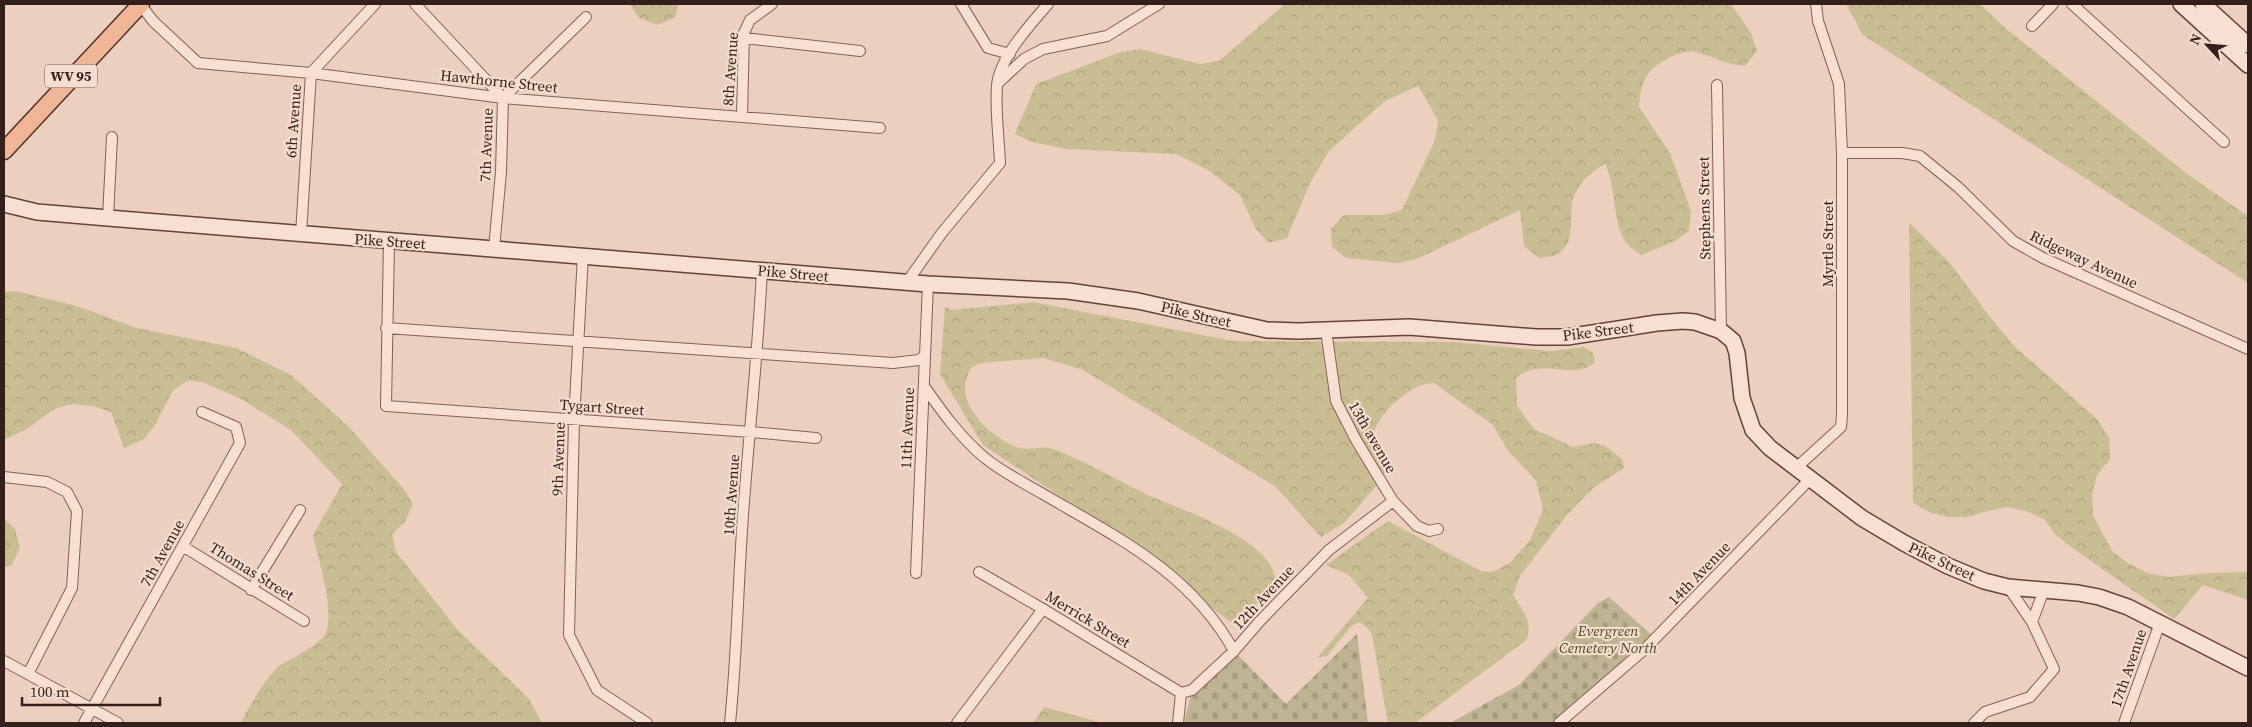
<svg xmlns="http://www.w3.org/2000/svg" width="2252" height="727" font-family="'Source Serif 4',serif">
	<style>
		.forest { fill: url(#forest-crowns) }
		.cemetery { fill: url(#cemetery-stones) }
		.lines { fill: none; stroke-linecap: round; stroke-linejoin: round }
		.minor-casing { stroke: #846058; stroke-width: 12 }
		.secondary-casing { stroke: #65423b; stroke-width: 18 }
		.primary-casing { stroke: #51312c; stroke-width: 19 }
		.minor { stroke: #f7dfd1; stroke-width: 10 }
		.secondary { stroke: #f7dfd1; stroke-width: 15 }
		.primary { stroke: #efb596; stroke-width: 16 }
		.labels { text-anchor: middle; dominant-baseline: central; stroke-width: 4.5; stroke-linejoin: round; paint-order: stroke }
		.shield { fill: #f4dcce; stroke: #6d5851; stroke-width: 1 }
		.shield-label { font-size: 14px; font-weight: bold; fill: #331f1c }
		.street-label { font-size: 15px; fill: #331f1c; stroke: #f4dcce }
		.park-label { font-size: 15px; font-style: italic; fill: #4f4b23; stroke: #f4dcce }
	</style>
	<defs>
		<pattern id="forest-crowns" width="20" height="18" patternUnits="userSpaceOnUse" patternTransform="scale(1.25)"><rect width="20" height="18" fill="#c9bd93"/><path d="M2 6a3 3 0 1 1 6 0M12 15a3 3 0 1 1 6 0" fill="none" stroke="#ada27e"/></pattern>
		<pattern id="cemetery-stones" width="16" height="16" patternUnits="userSpaceOnUse" patternTransform="scale(1.25)"><rect width="16" height="16" fill="#beb493"/><path d="M2 7V4a2 2 0 0 1 4 0v3zM10 15v-3a2 2 0 0 1 4 0v3z" fill="#a49a7e"/></pattern>
	</defs>
	<rect width="100%" height="100%" fill="#eccfbf"/>
	<!-- forest -->
	<path class="forest" d="M630,4h48l-3,13 -18,8 -18,-7z
		M1285,4h446l20,29 6,18 -12,15c-21,-2 -30,-9 -49,-14 -13,-4 -40,11 -48,22 -7,10 -8,21 -9,33l31,46 21,58 -2,20 -14,10 -34,14c-5,-4 -12,-8 -15,-13 -14,-19 -9,-54 -21,-78 -15,8 -30,22 -33,40 -2,17 3,39 -14,50 -5,3 -14,3 -19,4l-15,-12 -4,-36 -101,48 -20,5 -53,-5 -14,-11 -1,-18 13,-14h40l18,-5 33,-70 3,-20 -20,-34 -33,15 -56,50 -19,32 -23,55 -18,5 -13,-14 -16,-34 -30,-24 -34,-17 -109,-5 -35,-7 -17,-8 21,-50 82,-31 22,-4 60,15 19,-3z
		M1846,4h134l24,23 182,146 62,43v67l-385,-248z
		M1909,222l41,41 37,50 27,33 83,73 12,19 1,21 -13,16 -5,20 1,20 19,36 17,13 19,9 20,4 42,-4 38,-1v28l-45,-15 -29,34 -103,-72 -16,-13 -11,-15 -18,-8 -19,-4 -20,4 -19,6h-19l-18,-4 -18,-10z
		M16,291l61,15 60,22 99,20 55,27 56,50 56,63 10,16 -8,18 -13,12 4,18 61,77 72,70 13,24h-301c4,-11 29,-51 38,-57 12,-8 45,-22 48,-36 6,-28 -8,-67 -14,-95l29,-51 -51,-54 -50,-31 -36,-16 -16,-3 -16,10 -18,35 -11,14 -20,9 -13,-36 -18,-6 -19,-2 -18,4 -31,22 -21,10v-148z
		M1033,302l200,39 220,1 98,9 33,-4 9,6 2,9c-20,20 -55,-6 -79,16l1,28 17,23 39,18 21,-4 11,3 17,13 2,9 -31,20 -27,28 -46,60 -7,19c9,15 21,28 13,45l-111,83h-27l-16,-88 -5,-8 -8,-5 -8,4 -24,30 -10,2 51,-60 -19,-23 -23,-10 62,-44 93,50 11,1 18,-9 20,-23 13,-30 -7,-30 -28,-29 -15,-26 -59,-42c-23,-1 -63,35 -62,60 1,8 10,20 15,27l-5,9 -37,43 -24,15 -46,-51 -194,-117 -38,-11 -63,5 -9,5c-2,5 -6,12 -6,18 -2,26 31,54 54,62 11,3 24,-3 34,1 32,12 62,30 93,45 34,16 127,44 130,88l-40,44 -160,-119 -93,-62 -43,-71 5,-67 7,3z
		M4,519l11,10 5,19 -9,18h-7z
		M1044,707l59,16h-70z"/>
	<!-- cemetery -->
	<path class="cemetery" d="M1609,597l46,41 -96,85h-109l69,-38 79,-82z
		M1357,634l11,89h-184l8,-33 42,-39 52,53z"/>
	<g class="lines">
		<!-- minor casing -->
		<g class="minor-casing">
			<path id="minor" d="M140,4l13,17 45,42 113,10 192,25 377,30
				M415,4l88,94
				M961,4l27,44 22,6
				M2072,4l152,138
				M2032,26l21,-22
				M744,38l116,13
				M999,82l25,-23 19,-10 64,-13 52,-32
				M1717,85l4,246
				M742,117l2,-84 6,-13 22,-16
				M1842,153h60l18,3 38,31 55,54 30,17 205,91
				M108,218l4,-81
				M301,234l10,-161 64,-69
				M389,241l-3,165 365,26 65,6
				M494,249l7,-77 2,-74 83,-81
				M583,255l-9,166 -5,214 28,55 50,33
				M907,282l34,-48 59,-71c-1,-25 -5,-53 -3,-78 3,-28 33,-60 51,-81
				M386,328l507,35 26,-3 6,-5
				M1326,330l10,71 20,39 37,61 24,25 12,5 9,-2
				M924,386c18,26 37,52 61,72 17,14 39,25 58,36 75,44 147,78 191,157
				M1796,468l45,-41 1,-13v-261l-3,-69 -21,-63 -2,-17
				M4,477l43,5 20,10 10,19 -5,77 -44,86
				M184,547l120,74
				M979,572l64,37 138,84
				M916,573l12,-289
				M251,590l49,-80
				M2032,622l12,-32
				M4,661l114,62
				M84,723l156,-280 -4,-16 -34,-15
				M730,723c7,-69 8,-138 13,-208 6,-82 15,-163 19,-245
				M957,723l86,-114
				M1178,723l3,-30 11,-3 42,-39 25,-29 70,-72 64,-49
				M1559,723l86,-74 165,-170
				M1974,723l11,-11 45,-15 24,-28 -22,-47 -24,-35
				M2124,723l36,-100"/>
		</g>
		<!-- secondary casing -->
		<g class="secondary-casing">
			<path id="secondary" d="M2181,4l67,61
				M2203,4l45,41
				M4,204l33,8 71,6 820,66 140,7 70,10 129,29 31,1 111,-4 127,10h31l90,-14 26,-2 12,1 26,9 12,10 4,12 5,45 11,32 17,18 92,70 42,25 44,23 36,15 24,6 70,6 21,4 29,10 120,61"/>
		</g>
		<!-- primary casing -->
		<g class="primary-casing">
			<path id="primary" d="M4,151l137,-147"/>
		</g>
		<!-- minor -->
		<use href="#minor" class="minor"/>
		<!-- secondary -->
		<use href="#secondary" class="secondary"/>
		<!-- primary -->
		<use href="#primary" class="primary"/>
	</g>
	<g class="labels">
		<!-- shield labels -->
		<rect class="shield" x="45" y="64.5" width="52" height="23" rx="4"/>
		<g class="shield-label">
			<text x="71" y="76">WV 95</text>
		</g>
		<!-- street labels -->
		<g class="street-label">
			<text transform="translate(730 69) rotate(-86)">8th Avenue</text>
			<text transform="translate(499 81) rotate(6)">Hawthorne Street</text>
			<text transform="translate(293 121) rotate(-86)">6th Avenue</text>
			<text transform="translate(486 145) rotate(-88)">7th Avenue</text>
			<text transform="translate(1704 208) rotate(-91)">Stephens Street</text>
			<text transform="translate(390 241) rotate(4)">Pike Street</text>
			<text transform="translate(1827 244) rotate(-90)">Myrtle Street</text>
			<text transform="translate(2084 259) rotate(25)">Ridgeway Avenue</text>
			<text transform="translate(793 273) rotate(5)">Pike Street</text>
			<text transform="translate(1196 314) rotate(13)">Pike Street</text>
			<text transform="translate(1598 331) rotate(-7)">Pike Street</text>
			<text transform="translate(602 407) rotate(4)">Tygart Street</text>
			<text transform="translate(907 428) rotate(-88)">11th Avenue</text>
			<text transform="translate(1373 437) rotate(60)">13th avenue</text>
			<text transform="translate(558 459) rotate(-88)">9th Avenue</text>
			<text transform="translate(731 495) rotate(-86)">10th Avenue</text>
			<text transform="translate(162 553) rotate(-61)">7th Avenue</text>
			<text transform="translate(1942 561) rotate(25)">Pike Street</text>
			<text transform="translate(252 571) rotate(32)">Thomas Street</text>
			<text transform="translate(1699 573) rotate(-46)">14th Avenue</text>
			<text transform="translate(1263 597) rotate(-47)">12th Avenue</text>
			<text transform="translate(1088 619) rotate(31)">Merrick Street</text>
			<text transform="translate(2128 668) rotate(-71)">17th Avenue</text>
		</g>
		<!-- park labels -->
		<g class="park-label">
			<text x="1608" y="630">Evergreen<tspan x="1608" dy="17">Cemetery North</tspan></text>
		</g>
	</g>
	<!-- border -->
	<rect width="2252" height="727" fill="none" stroke="#331f1c" stroke-width="10"/>
	<!-- north arrow -->
	<g transform="translate(2207 45) rotate(296)" stroke="#f4dcce" stroke-width="4" paint-order="stroke">
	<path d="M0-4L9 19L0 12L-9 19Z" fill="#331f1c"/>
	<text y="-8" font-size="14" font-weight="bold" text-anchor="middle" fill="#331f1c">N</text>
	</g>
	<!-- scale -->
	<path d="M22 697v8h138v-8" fill="none" stroke="#331f1c" stroke-width="2.5"/>
	<text x="30" y="697" font-size="15" fill="#331f1c" stroke="#f4dcce" stroke-width="4" paint-order="stroke">100 m</text>
</svg>
